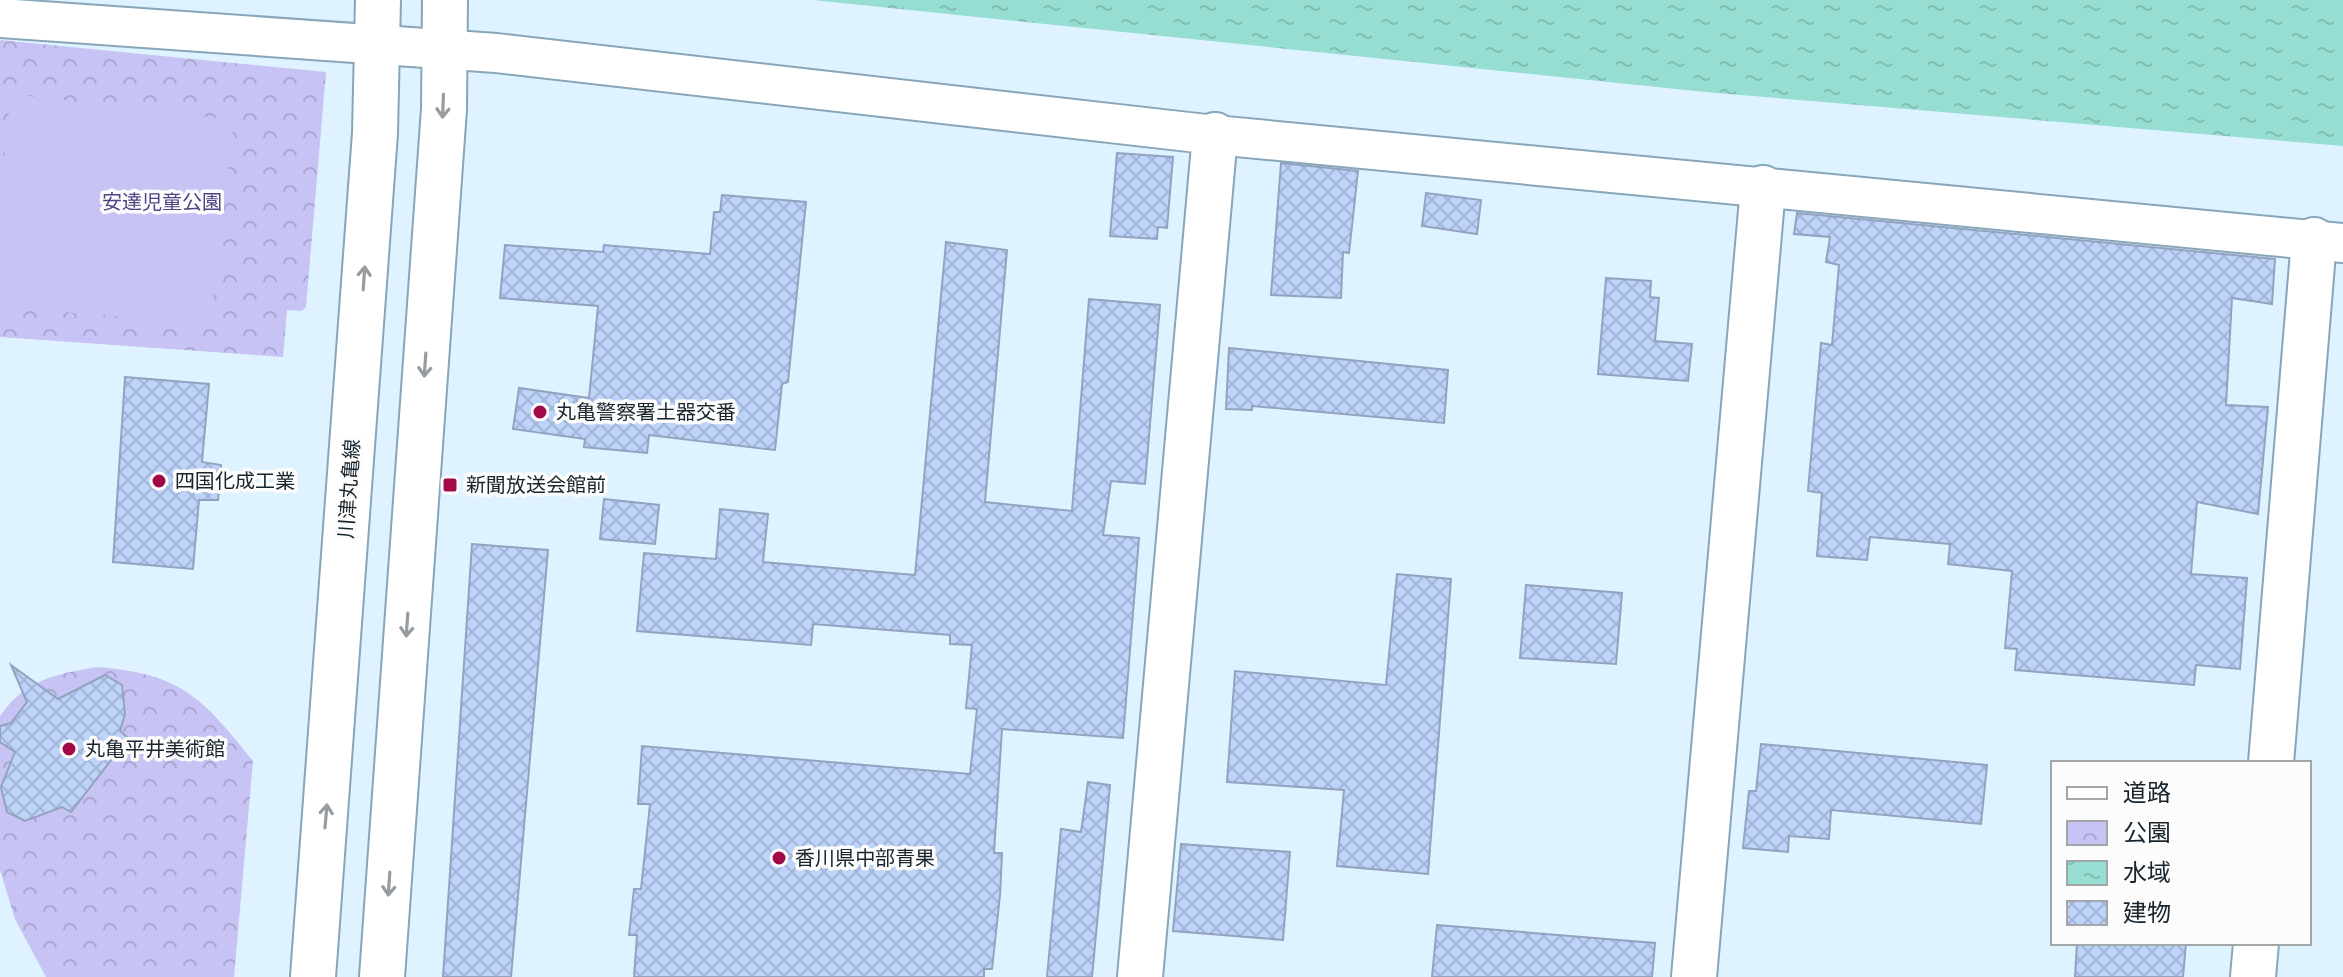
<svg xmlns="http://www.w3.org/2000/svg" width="2343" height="977" font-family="Helvetica,'Noto Sans JP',sans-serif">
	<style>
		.park { fill: url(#park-crowns) }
		.pitch { fill: #c7c3f4 }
		.water { fill: url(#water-ripples) }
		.building { fill: url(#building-cross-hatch); stroke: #93a3bf; stroke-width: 2 }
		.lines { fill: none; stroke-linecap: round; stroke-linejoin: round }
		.minor-casing { stroke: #87a6ba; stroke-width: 42 }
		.tertiary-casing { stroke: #87a6ba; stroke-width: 48 }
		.secondary-casing { stroke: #87a6ba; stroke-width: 48 }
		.minor { stroke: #fff; stroke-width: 38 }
		.tertiary { stroke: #fff; stroke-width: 44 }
		.secondary { stroke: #fff; stroke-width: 44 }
		.oneway { stroke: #979ca0 }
		.poi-dot { fill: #a20947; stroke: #fcfcfc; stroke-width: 3 }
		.labels { text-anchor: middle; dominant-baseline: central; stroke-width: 7; stroke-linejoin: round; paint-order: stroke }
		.park-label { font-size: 20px; fill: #4e4484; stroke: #fcfcfc }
		.poi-label { font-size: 20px; fill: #18242c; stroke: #fcfcfc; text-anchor: start }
		.street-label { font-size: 20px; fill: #18242c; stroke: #fcfcfc }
	</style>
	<defs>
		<pattern id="park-crowns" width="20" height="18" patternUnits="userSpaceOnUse" patternTransform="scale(2)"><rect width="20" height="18" fill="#c7c3f4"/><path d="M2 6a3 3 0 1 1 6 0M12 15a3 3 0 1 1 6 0" fill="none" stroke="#aaa7d1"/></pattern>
		<pattern id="water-ripples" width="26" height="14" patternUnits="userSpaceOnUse" patternTransform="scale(2)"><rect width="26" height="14" fill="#96ddd2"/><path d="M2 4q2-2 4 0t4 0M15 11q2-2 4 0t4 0" fill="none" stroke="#81beb4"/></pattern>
		<pattern id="building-cross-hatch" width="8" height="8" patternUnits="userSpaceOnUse" patternTransform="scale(2)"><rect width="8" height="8" fill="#bdd3f9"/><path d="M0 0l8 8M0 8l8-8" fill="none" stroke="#a2b5d6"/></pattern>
	</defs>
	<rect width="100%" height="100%" fill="#dff2ff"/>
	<!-- park -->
	<path class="park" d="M0,40l326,32 -20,235 -4,4 -15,-1 -4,47 -283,-20z
		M96,667c84,6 106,30 157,94l-19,216h-188l-31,-58 -15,-49v-154c26,-37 54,-41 96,-49z"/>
	<!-- pitch -->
	<path class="pitch" d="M11,94l223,26 -24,204 -210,-17v-107z"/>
	<!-- water -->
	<path class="water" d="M813,0h1530v146l-638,-54z"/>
	<!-- building -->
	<path class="building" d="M1117,153l56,4 -6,71 -9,-1 -1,12 -47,-3z
		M1281,163l77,8 -9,82 -6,-1 -2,46 -70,-3z
		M1426,193l55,7 -4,34 -55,-8z
		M722,195l84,7 -18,180 -6,2 -7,66 -126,-15 -2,18 -63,-6 1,-8 -72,-10 6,-41 70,10 9,-92 -98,-8 5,-53 98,7 1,-7 106,9 4,-42h6z
		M1797,213l478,46 -3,45 -40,-6 -6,107 42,2 -10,107 -61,-12 -6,72 56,4 -7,91 -44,-4 -2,20 -179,-15 2,-21 -12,-1 7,-77 -64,-7 2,-20 -80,-7 -3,23 -50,-4 5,-63 -14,-2 13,-148 11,2 7,-80 -13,-3 4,-25 -36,-3z
		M946,242l61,8 -22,252 87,9 17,-212 71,6 -15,179 -34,-3 -8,54 36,3 -16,200 -121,-9 -8,124h8l-2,42 -8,74h-8v8h-350l3,-42h-8l5,-46h7l9,-85h-12l4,-58 328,28 7,-65 -11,-1 6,-63 -22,-1v-9l-137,-11 -2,21 -174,-14 7,-78 72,6 4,-50 48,5 -5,48 152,13z
		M1606,278l45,3 -1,16 9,1 -4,43 37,3 -4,37 -90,-7z
		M1229,348l219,22 -4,53 -192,-17v4l-26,-1z
		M125,377l84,7 -7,78 19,3 -3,35h-19l-6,69 -80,-7z
		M604,499l55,6 -4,39 -55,-5z
		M472,544l76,6 -37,427h-68z
		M1397,574l54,5 -23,295 -91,-8 7,-76 -117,-8 8,-111 151,14z
		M1526,585l96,8 -6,71 -96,-6z
		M11,665l47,34 47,-24 17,10 3,29 -5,17 8,7 -57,74 -9,-5 -37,14 -18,-9 -6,-25 14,-35 -15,-10v-16l11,-3 16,-21z
		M1761,744l226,21 -6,59 -150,-14 -2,29 -40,-3 -1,16 -45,-4 6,-57h7z
		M1088,782l22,3 -18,192h-45l14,-148 20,3z
		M1181,844l109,8 -7,88 -110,-9z
		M1437,925l218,18 -3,34h-220z
		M2077,943h109l-3,34h-108z"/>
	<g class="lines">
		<!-- minor casing -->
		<g class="minor-casing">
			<path id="minor" d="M0,18l496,35 719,82 1128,108"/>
		</g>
		<!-- tertiary casing -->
		<g class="tertiary-casing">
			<path id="tertiary" d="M2271,763l43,-523
				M1140,977l75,-842
				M1694,977l69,-789
				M2253,977l3,-34"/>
		</g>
		<!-- secondary casing -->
		<g class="secondary-casing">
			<path id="secondary" d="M313,977l62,-844 3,-133
				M382,977l62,-868 1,-109"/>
		</g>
		<!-- minor -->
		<use href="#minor" class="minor"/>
		<!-- tertiary -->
		<use href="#tertiary" class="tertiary"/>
		<!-- secondary -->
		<use href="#secondary" class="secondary"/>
	</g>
	<!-- one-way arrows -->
	<defs><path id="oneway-shaft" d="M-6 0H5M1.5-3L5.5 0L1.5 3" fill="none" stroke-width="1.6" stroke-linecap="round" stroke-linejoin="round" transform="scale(2)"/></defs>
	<g class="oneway">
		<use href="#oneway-shaft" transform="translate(443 106) rotate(92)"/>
		<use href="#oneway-shaft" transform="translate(364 278) rotate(-86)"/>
		<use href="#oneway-shaft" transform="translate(425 365) rotate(94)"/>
		<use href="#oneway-shaft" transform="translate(407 625) rotate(94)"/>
		<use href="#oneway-shaft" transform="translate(326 816) rotate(-85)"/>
		<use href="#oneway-shaft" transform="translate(389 884) rotate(94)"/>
	</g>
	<!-- markers -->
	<g class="poi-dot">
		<circle cx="540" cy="412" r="8"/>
		<circle cx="159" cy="481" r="8"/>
		<rect x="442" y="477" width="16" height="16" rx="4"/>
		<circle cx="69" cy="749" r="8"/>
		<circle cx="779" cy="858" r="8"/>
	</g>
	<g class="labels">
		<!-- park labels -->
		<g class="park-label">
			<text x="162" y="202">安達児童公園</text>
		</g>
		<!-- poi labels -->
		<g class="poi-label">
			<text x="556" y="412">丸亀警察署土器交番</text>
			<text x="175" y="481">四国化成工業</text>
			<text x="466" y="485">新聞放送会館前</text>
			<text x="85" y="749">丸亀平井美術館</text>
			<text x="795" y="858">香川県中部青果</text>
		</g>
		<!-- street labels -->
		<g class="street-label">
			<text transform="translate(349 489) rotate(-86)">川津丸亀線</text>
		</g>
	</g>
	<!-- legend -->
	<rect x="2051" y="761" width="260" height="184" fill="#fcfcfc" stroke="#a1a6a9" stroke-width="2"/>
	<rect x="2067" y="787" width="40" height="12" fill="#ffffff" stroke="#a1a6a9" stroke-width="2"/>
	<text x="2123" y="801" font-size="24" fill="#18242c">道路</text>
	<rect x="2067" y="821" width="40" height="24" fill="url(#park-crowns)" stroke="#a1a6a9" stroke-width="2"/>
	<text x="2123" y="841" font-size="24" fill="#18242c">公園</text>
	<rect x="2067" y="861" width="40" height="24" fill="url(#water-ripples)" stroke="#a1a6a9" stroke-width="2"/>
	<text x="2123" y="881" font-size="24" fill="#18242c">水域</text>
	<rect x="2067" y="901" width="40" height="24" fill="url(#building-cross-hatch)" stroke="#a1a6a9" stroke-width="2"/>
	<text x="2123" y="921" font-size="24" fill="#18242c">建物</text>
</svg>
